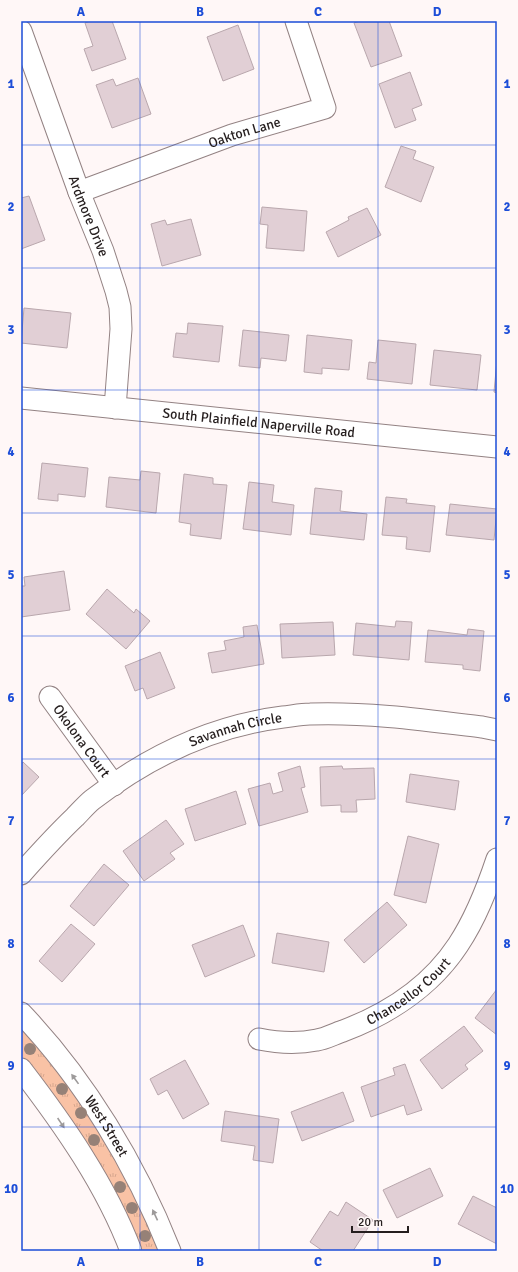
<svg xmlns="http://www.w3.org/2000/svg" width="518" height="1272" font-family="Signika,sans-serif">
	<style>
		.grass { fill: url(#grass-tufts) }
		.building { fill: #e1cfd5; stroke: #b9a7ad }
		.lines { fill: none; stroke-linecap: round; stroke-linejoin: round }
		.minor-casing { stroke: #938283; stroke-width: 23 }
		.minor { stroke: #fff; stroke-width: 21 }
		.tree { fill: #968177 }
		.oneway { fill: #9d9a9a }
		.grid { fill: none; stroke: #1d4ed8; stroke-width: 1; stroke-opacity: 0.55 }
		.labels { text-anchor: middle; dominant-baseline: central; stroke-width: 4; stroke-linejoin: round; paint-order: stroke }
		.street-label { font-size: 14px; fill: #251e1e; stroke: #fff7f7 }
		.neatline { fill: none; stroke: #1d4ed8; stroke-width: 1.5 }
		.grid-label { font-size: 13px; text-anchor: middle; font-weight: bold; fill: #1d4ed8 }
	</style>
	<defs>
		<pattern id="grass-tufts" width="24" height="20" patternUnits="userSpaceOnUse"><rect width="24" height="20" fill="#f9c2a5"/><path d="M3 7l-1-3M5 7V3M7 7l1-3M15 17l-1-3M17 17v-4M19 17l1-3" fill="none" stroke="#d5a68e"/></pattern>
	</defs>
	<rect width="100%" height="100%" fill="#fff7f7"/>
	<!-- grass -->
	<path class="grass" d="M21,1028l44,53 34,50 27,49 30,61 4,10h-17l-29,-58 -57,-93 -36,-45z"/>
	<!-- building -->
	<path class="building" d="M90,21h22l14,38 -34,12 -8,-22 9,-3 -8,-23z
		M360,21h29l13,35 -31,11 -17,-44z
		M238,25l16,44 -31,12 -16,-44z
		M410,72l12,33 -10,4 4,11 -21,8 -16,-44z
		M138,78l13,36 -39,14 -16,-43 17,-6 3,7z
		M401,146l15,5 -3,8 21,8 -13,35 -36,-15z
		M29,196l16,44 -24,9v-51z
		M262,207l45,4 -3,40 -38,-3 2,-23 -8,-1z
		M367,208l14,27 -43,22 -12,-25 23,-12 -1,-3z
		M191,219l10,36 -39,11 -11,-42 14,-4 2,5z
		M24,308l47,5 -4,35 -46,-5z
		M188,323l35,3 -4,36 -46,-5 3,-24 11,1z
		M243,330l46,5 -3,26 -25,-3 -1,10 -21,-2z
		M307,335l45,5 -3,30 -27,-2v6l-18,-2z
		M378,340l38,4 -4,40 -45,-5 2,-17 7,1z
		M434,350l47,5 -4,35 -47,-5z
		M497,360v33l-3,-1z
		M42,463l46,5 -3,29 -27,-3v7l-20,-2z
		M141,471l19,2 -4,40 -50,-6 3,-30 31,3z
		M184,474l29,4v6l14,1 -6,54 -31,-4 1,-11 -12,-2z
		M249,482l25,3 -2,17 22,3 -3,30 -48,-6z
		M315,488l27,3 -2,20 27,3 -3,26 -54,-6z
		M386,497l21,2 -1,4 29,3 -5,46 -24,-3 1,-12 -25,-2z
		M450,504l47,5 -3,31 -48,-5z
		M64,571l6,39 -49,7v-31h4l-1,-9z
		M107,589l27,24 2,-4 14,12 -24,28 -40,-35z
		M396,621l16,1 -3,38 -56,-5 3,-32 39,4z
		M333,622l2,33 -53,3 -2,-34z
		M257,625l7,39 -52,9 -4,-20 18,-3 -2,-9 20,-4 -1,-10z
		M468,629l16,2 -4,40 -17,-2v-4l-38,-3 3,-32 39,5z
		M160,652l15,36 -28,11 -4,-11 -8,3 -10,-25z
		M23,762l16,15 -18,19v-31z
		M300,766l5,21 -4,1 7,24 -49,14 -11,-37 22,-6 3,11 10,-3 -5,-18z
		M342,766l1,3 31,-1 1,31 -19,1 1,12h-16v-7l-20,1 -1,-39z
		M410,774l49,7 -4,29 -49,-8z
		M236,791l10,33 -51,17 -10,-32z
		M166,820l18,24 -14,9 5,6 -31,22 -21,-30z
		M408,836l31,8 -13,59 -32,-8z
		M104,864l25,21 -35,41 -24,-20z
		M387,902l20,23 -43,38 -20,-23z
		M71,924l24,20 -33,38 -23,-21z
		M243,925l12,31 -50,21 -13,-32z
		M277,933l52,9 -5,30 -52,-9z
		M497,989v46l-22,-17z
		M464,1026l19,25 -18,14 3,4 -26,20 -22,-29z
		M185,1060l24,44 -26,15 -16,-29 -9,5 -8,-16z
		M405,1064l17,46 -15,5 -3,-10 -33,12 -10,-30 34,-12 -2,-7z
		M343,1092l11,29 -52,20 -11,-29z
		M225,1111l54,8 -6,44 -20,-3 2,-14 -34,-5z
		M430,1168l13,28 -46,22 -14,-28z
		M473,1196l24,12v36l-39,-20z
		M346,1202l27,18 -20,31h-30l-13,-9 20,-31 8,5z"/>
	<g class="lines">
		<!-- minor casing -->
		<g class="minor-casing">
			<g id="minor">
				<path id="s1" d="M21,31l58,161 24,59 13,40 4,16 1,22 -6,79"/>
				<path id="s2" d="M79,192l153,-57 93,-27 -29,-87"/>
				<path id="s3" d="M21,398l476,49"/>
				<path id="s4" d="M50,697l64,88"/>
				<path id="s5" d="M21,874c17,-19 35,-39 54,-57 5,-5 11,-12 17,-17 57,-44 120,-74 191,-83 9,-1 18,-3 27,-3 58,-2 115,6 172,13l15,3"/>
				<path id="s6" d="M21,1013c64,67 115,152 149,238"/>
				<path id="s7" d="M259,1039c20,4 38,5 58,1 8,-1 17,-6 26,-9 45,-17 88,-45 115,-86 18,-27 29,-56 39,-86"/>
				<path d="M21,1069c43,56 85,116 110,182"/>
			</g>
		</g>
		<!-- minor -->
		<use href="#minor" class="minor"/>
	</g>
	<!-- trees -->
	<g class="tree">
		<circle cx="30" cy="1049" r="6"/>
		<circle cx="62" cy="1089" r="6"/>
		<circle cx="81" cy="1113" r="6"/>
		<circle cx="94" cy="1140" r="6"/>
		<circle cx="120" cy="1187" r="6"/>
		<circle cx="132" cy="1208" r="6"/>
		<circle cx="145" cy="1236" r="6"/>
	</g>
	<!-- one-way arrows -->
	<defs><path id="oneway-solid" d="M-6-.8H1V-3.2L6.5 0L1 3.2V.8H-6Z"/></defs>
	<g class="oneway">
		<use href="#oneway-solid" transform="translate(75 1079) rotate(-126)"/>
		<use href="#oneway-solid" transform="translate(61 1123) rotate(56)"/>
		<use href="#oneway-solid" transform="translate(155 1215) rotate(-115)"/>
	</g>
	<!-- grid -->
	<path class="grid" d="M140,21v1230M259,21v1230M378,21v1230M21,145h476M21,268h476M21,390h476M21,513h476M21,636h476M21,759h476M21,882h476M21,1004h476M21,1127h476"/>
	<g class="labels">
		<!-- street labels -->
		<g class="street-label">
			<text stroke="none"><textPath href="#s2" startOffset="176">Oakton Lane</textPath></text>
			<text stroke="none"><textPath href="#s1" startOffset="197">Ardmore Drive</textPath></text>
			<text stroke="none"><textPath href="#s3" startOffset="239">South Plainfield Naperville Road</textPath></text>
			<text stroke="none"><textPath href="#s5" startOffset="264">Savannah Circle</textPath></text>
			<text stroke="none"><textPath href="#s4" startOffset="54">Okolona Court</textPath></text>
			<text stroke="none"><textPath href="#s7" startOffset="163">Chancellor Court</textPath></text>
			<text stroke="none"><textPath href="#s6" startOffset="142">West Street</textPath></text>
		</g>
	</g>
	<!-- border -->
	<rect width="518" height="1272" fill="none" stroke="#fff7f7" stroke-width="44"/>
	<!-- scale -->
	<path d="M352 1226v6h56v-6" fill="none" stroke="#251e1e" stroke-width="2"/>
	<text x="358" y="1226" font-size="12" fill="#251e1e" stroke="#fff7f7" stroke-width="3" paint-order="stroke">20 m</text>
	<rect x="22" y="22" width="474" height="1228" class="neatline"/>
	<g class="grid-label">
		<text x="81" y="16">A</text>
		<text x="200" y="16">B</text>
		<text x="318" y="16">C</text>
		<text x="437" y="16">D</text>
		<text x="11" y="88">1</text>
		<text x="507" y="88">1</text>
		<text x="11" y="211">2</text>
		<text x="507" y="211">2</text>
		<text x="11" y="334">3</text>
		<text x="507" y="334">3</text>
		<text x="11" y="456">4</text>
		<text x="507" y="456">4</text>
		<text x="11" y="579">5</text>
		<text x="507" y="579">5</text>
		<text x="11" y="702">6</text>
		<text x="507" y="702">6</text>
		<text x="11" y="825">7</text>
		<text x="507" y="825">7</text>
		<text x="11" y="948">8</text>
		<text x="507" y="948">8</text>
		<text x="11" y="1070">9</text>
		<text x="507" y="1070">9</text>
		<text x="11" y="1193">10</text>
		<text x="507" y="1193">10</text>
		<text x="81" y="1266">A</text>
		<text x="200" y="1266">B</text>
		<text x="318" y="1266">C</text>
		<text x="437" y="1266">D</text>
	</g>
</svg>
